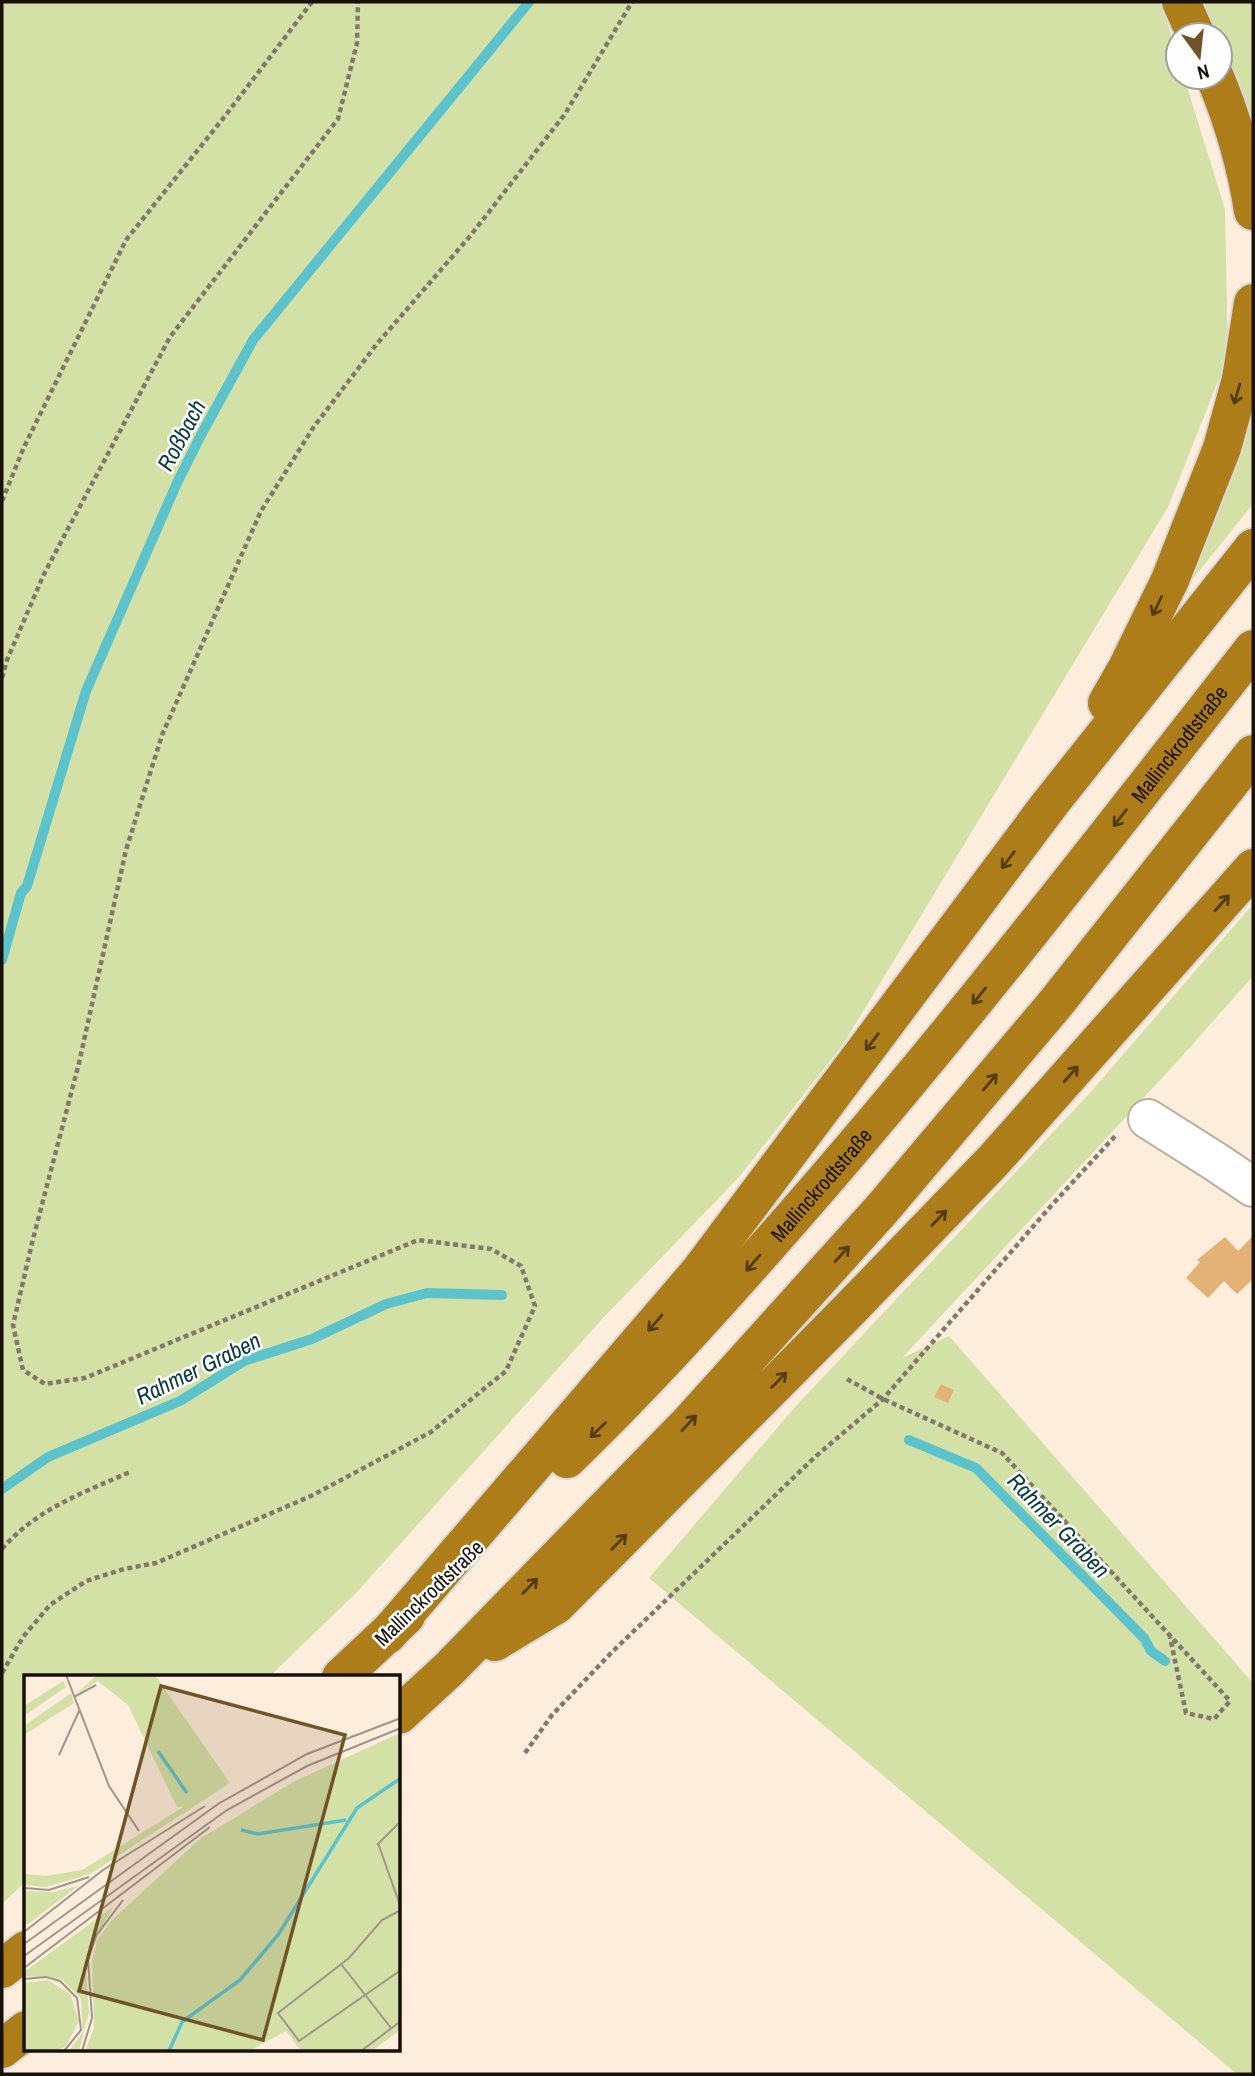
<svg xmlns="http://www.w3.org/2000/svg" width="1255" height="2076" font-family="'Archivo Narrow',sans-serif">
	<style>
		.green { fill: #d3e0a6 }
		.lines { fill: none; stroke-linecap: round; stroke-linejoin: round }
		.stream { stroke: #5cc2cb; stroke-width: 10 }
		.building { fill: #e4b177 }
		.minor-casing { stroke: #c0ae9b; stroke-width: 42 }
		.highway-casing { stroke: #dad9d8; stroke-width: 42 }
		.path { stroke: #82786d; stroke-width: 4.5; stroke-dasharray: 5 3.5; stroke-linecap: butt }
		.minor { stroke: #fff; stroke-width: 38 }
		.highway { stroke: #ad7d19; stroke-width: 38 }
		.oneway { stroke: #543c11 }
		.labels { text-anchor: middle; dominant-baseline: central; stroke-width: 5; stroke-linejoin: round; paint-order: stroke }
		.street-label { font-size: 21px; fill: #18110b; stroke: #fdfdfd }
		.water-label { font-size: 23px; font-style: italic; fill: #083a3e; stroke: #fdfdfd }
		.inset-river { fill: none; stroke: #5cc2cb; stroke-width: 3.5 }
		.inset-road { fill: none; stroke: #a19589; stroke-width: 2 }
		.view { fill: #705327; fill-opacity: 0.15; stroke: #705327; stroke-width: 3.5 }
		.inset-edge { fill: none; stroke: #18110b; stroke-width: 3.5 }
	</style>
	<rect width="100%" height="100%" fill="#fceddd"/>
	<!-- green -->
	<path class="green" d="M2,2h1159l17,55v20h6l41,132 3,147 -60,151 -324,536 -105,134 -135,140 -247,275 -88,85h-243v204l-24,23z
		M1203,2h50v130l-6,-25 -27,-64v-8h-3z
		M1253,392v112l-70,87z
		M1253,904v72l-77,87 -274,295 47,-22 304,347v391h-16l-588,-496 146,-171 294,-313z"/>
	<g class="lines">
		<!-- stream -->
		<path class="stream" d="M2,960l19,-67 6,-7 59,-195 91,-208 24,-48 52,-95 276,-338
			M909,1440l67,28 168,170 7,13 14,10
			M2,1489l46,-32 132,-56 64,-40 68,-22 74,-35 41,-11 75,2"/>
	</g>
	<!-- building -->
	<path class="building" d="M1253,1236v43l-16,15 -13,-13 -16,17 -22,-20 14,-16 -3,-2 28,-23 13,14z
		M941,1384l13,6 -6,13 -14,-6z"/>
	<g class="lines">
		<!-- minor casing -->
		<g class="minor-casing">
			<path id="minor" d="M1148,1119l68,43 37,25"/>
		</g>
		<!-- highway casing -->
		<g class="highway-casing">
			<g id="highway">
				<path d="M1181,2l15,33"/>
				<path d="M1215,77c18,44 31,87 38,134"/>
				<path d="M1107,703l20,-35 43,-88 52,-132 19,-69 12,-76"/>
				<path id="s1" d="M567,1459c82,-79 158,-164 233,-250 158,-181 305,-371 453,-560"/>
				<path d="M387,1635l313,-364 349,-466 204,-257"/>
				<path d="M495,1642l61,-37 293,-295 144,-149 260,-293"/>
				<path d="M341,1677l65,-61"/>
				<path d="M399,1715l49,-45 241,-247 193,-214 174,-206 197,-249"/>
				<path d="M2,1969l24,-19"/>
				<path d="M2,2049l24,-19"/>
			</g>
		</g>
		<!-- path -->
		<path class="path" d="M2,501l22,-54 102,-207 99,-124 87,-114
			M2,678l5,-18 37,-86 126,-237 168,-218 19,-76 1,-41
			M847,1379l36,20 119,54 228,248 -16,18 -28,-6 -16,-76
			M2,1549c34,-40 83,-57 130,-78
			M2,1673l21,-36 27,-32 36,-24 38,-12 32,-6 155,-67 120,-64 75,-61 29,-65 -14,-40 -30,-17 -73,-9 -333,138 -40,6 -22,-14 -10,-45 20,-86 46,-176 47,-213 36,-115 99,-224 52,-83 63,-83 95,-110 94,-121 67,-112
			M525,1753l27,-38 60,-63 203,-195 68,-58 168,-193 66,-72"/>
		<!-- minor -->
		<use href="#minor" class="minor"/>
		<!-- highway -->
		<use href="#highway" class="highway"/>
	</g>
	<!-- one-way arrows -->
	<defs><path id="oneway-shaft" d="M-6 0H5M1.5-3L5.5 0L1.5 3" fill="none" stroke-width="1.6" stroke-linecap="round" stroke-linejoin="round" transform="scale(1.75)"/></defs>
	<g class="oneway">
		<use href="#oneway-shaft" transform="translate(1237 394) rotate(106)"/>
		<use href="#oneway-shaft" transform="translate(1157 606) rotate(116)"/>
		<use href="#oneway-shaft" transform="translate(1120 818) rotate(128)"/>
		<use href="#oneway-shaft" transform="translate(1008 860) rotate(127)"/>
		<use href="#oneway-shaft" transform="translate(1222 903) rotate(-48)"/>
		<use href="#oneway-shaft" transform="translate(979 996) rotate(129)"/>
		<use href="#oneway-shaft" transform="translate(872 1042) rotate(127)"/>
		<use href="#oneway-shaft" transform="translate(1071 1074) rotate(-48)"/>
		<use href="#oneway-shaft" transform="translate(990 1082) rotate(-50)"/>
		<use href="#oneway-shaft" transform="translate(939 1218) rotate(-46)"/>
		<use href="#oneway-shaft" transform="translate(842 1254) rotate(-48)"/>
		<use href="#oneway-shaft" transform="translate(753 1263) rotate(131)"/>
		<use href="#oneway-shaft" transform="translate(655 1323) rotate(131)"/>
		<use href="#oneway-shaft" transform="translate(779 1380) rotate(-45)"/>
		<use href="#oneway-shaft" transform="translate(689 1423) rotate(-47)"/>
		<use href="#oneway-shaft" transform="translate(598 1430) rotate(136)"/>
		<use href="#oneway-shaft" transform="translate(619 1542) rotate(-45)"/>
		<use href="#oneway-shaft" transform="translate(530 1586) rotate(-46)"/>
	</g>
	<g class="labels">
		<!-- street labels -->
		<g class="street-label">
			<text stroke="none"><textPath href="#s1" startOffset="942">Mallinckrodtstraße</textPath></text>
			<text stroke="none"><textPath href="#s1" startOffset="374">Mallinckrodtstraße</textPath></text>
			<text transform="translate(429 1593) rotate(-44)">Mallinckrodtstraße</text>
		</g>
		<!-- water labels -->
		<g class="water-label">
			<text transform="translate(181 435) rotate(-62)">Roßbach</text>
			<text transform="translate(198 1368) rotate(-26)">Rahmer Graben</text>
			<text transform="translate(1059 1525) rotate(46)">Rahmer Graben</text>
		</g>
	</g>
	<!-- overview -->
	<g transform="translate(24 1675)">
		<rect width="376" height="376" fill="#fceddd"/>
		<path d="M73,0h58l75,108 -140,91 -44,13 -22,-2v-11l22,2 36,-6 101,-63h-6l-49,-102 -30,-24 -22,13zM39,6l3,6 -42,29v-10zM47,18l3,10 -50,32v-9zM376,58v297l-28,21h-71l-15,-20 -37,20h-164l9,-23 -2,-67 5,-21 15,-20 89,-82 94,-57zM54,211l-54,41v-36l29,1zM89,232l-28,54 4,51 -10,39h-10l14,-19 -2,-33 -19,-20 -38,-3v-4zM24,305l22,14 9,27 -13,25 -10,5h-28l-4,-1v-67z" fill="#d3e0a6"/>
		<path class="inset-river" d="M134,76l29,42M217,155l17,4 88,-14M145,376l13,-29 58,-42 38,-45 79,-127 44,-30"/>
		<path class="inset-road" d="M42,0l43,111 30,45M50,22l22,-12M35,80l21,-46M354,168l23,65M353,170l24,-24M0,213l25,2 40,-13M377,235l-19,10 -33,38 -71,55 21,28 102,-71M0,257l79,-62 102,-64M0,269l194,-140 89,-50 94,-36M0,281l203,-146 80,-44 94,-38M317,289l50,64M0,293l186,-141M0,304l22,-2 14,4 17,17 4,32 -17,21M58,376l10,-33 -4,-59 8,-23 27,-36M337,376l40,-30"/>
		<path class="view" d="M137,11l184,49 -82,305 -184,-49z"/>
		<rect width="376" height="376" class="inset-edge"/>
	</g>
	<!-- border -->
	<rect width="1255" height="2076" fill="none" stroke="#18110b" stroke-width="7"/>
	<!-- north arrow -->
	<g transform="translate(1199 56) rotate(165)"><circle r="33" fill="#fdfdfd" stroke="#a19f9c" stroke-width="2"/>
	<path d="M0-5L12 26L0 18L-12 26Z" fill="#705327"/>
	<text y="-10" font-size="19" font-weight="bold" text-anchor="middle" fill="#18110b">N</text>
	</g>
</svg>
